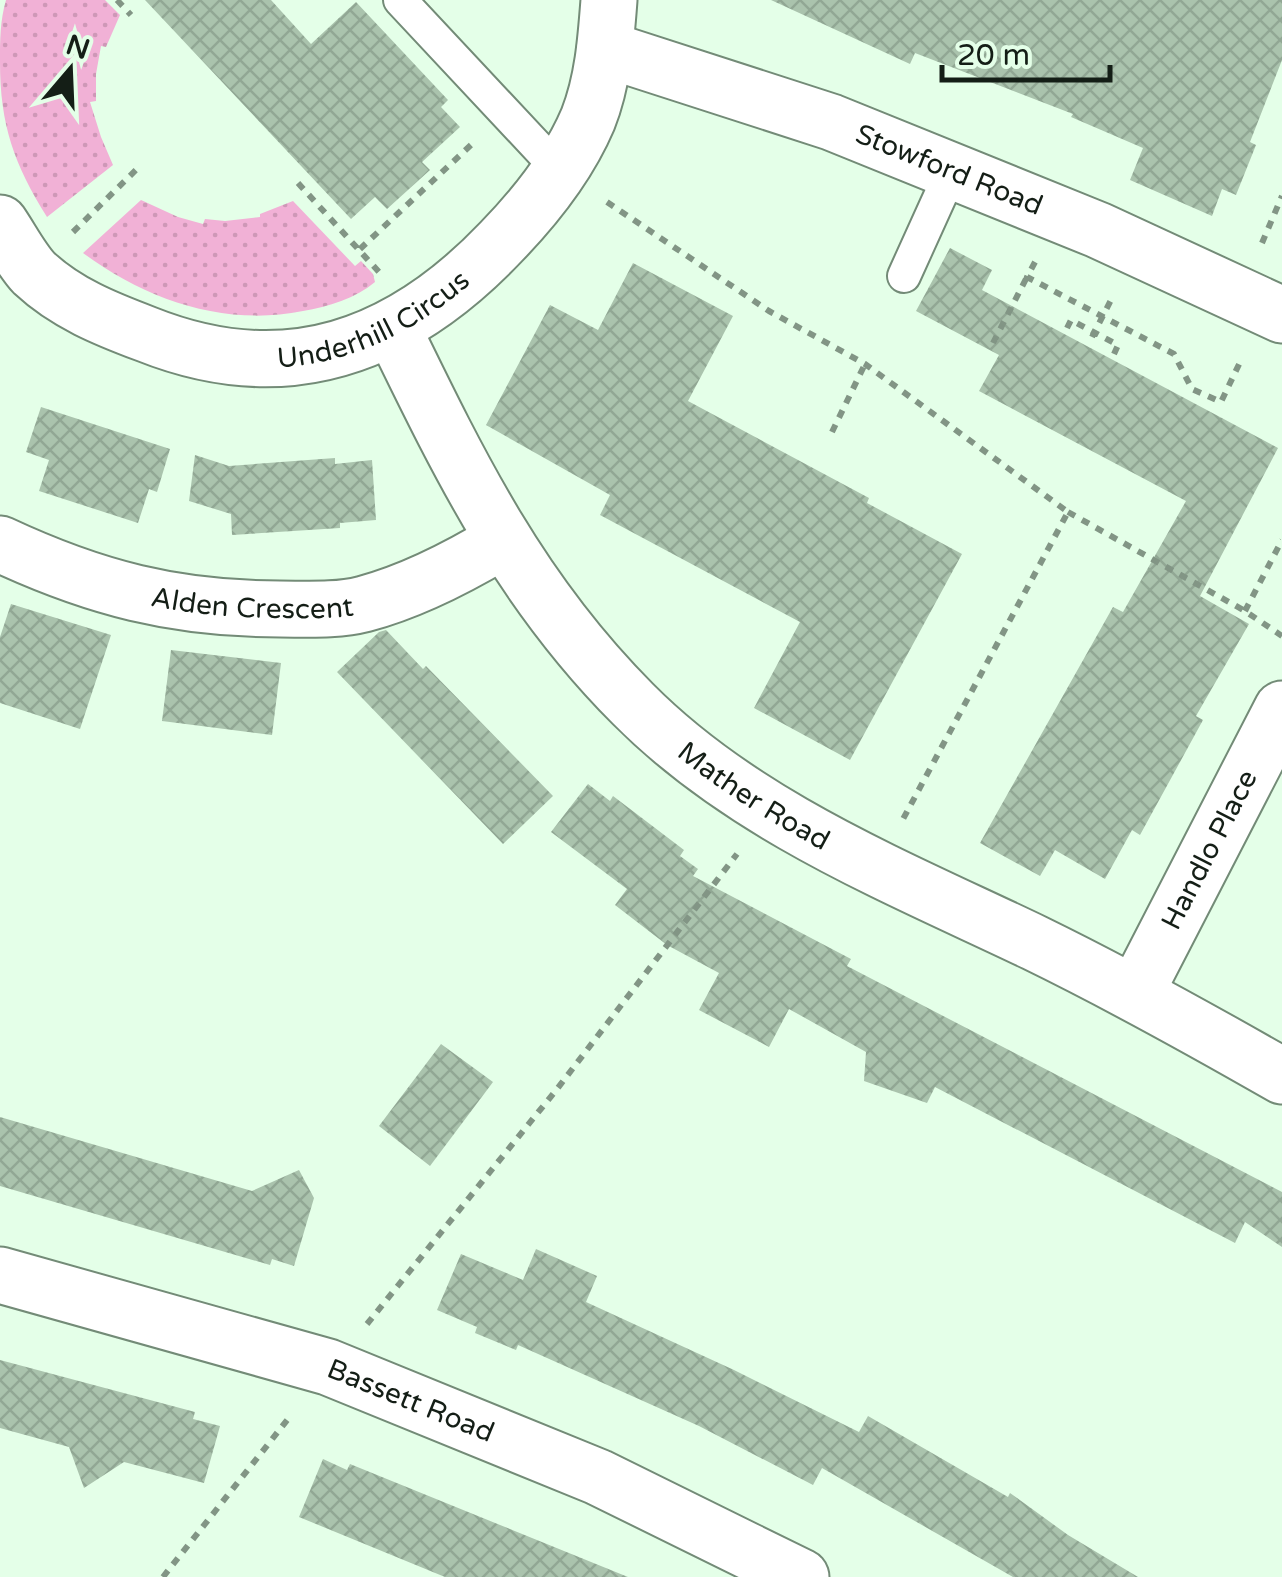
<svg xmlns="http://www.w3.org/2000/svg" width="1282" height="1577" font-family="'Varela Round',sans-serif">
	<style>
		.grass { fill: url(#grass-dots) }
		.building { fill: url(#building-cross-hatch) }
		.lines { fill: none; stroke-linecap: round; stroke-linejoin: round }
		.lane-casing { stroke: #738b77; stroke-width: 36 }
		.street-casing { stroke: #738b77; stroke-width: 59 }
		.secondary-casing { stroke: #738b77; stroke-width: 59 }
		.path { stroke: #829585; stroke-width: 6; stroke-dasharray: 8 8; stroke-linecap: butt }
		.lane { stroke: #fff; stroke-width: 32 }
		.street { stroke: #fff; stroke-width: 55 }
		.secondary { stroke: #fff; stroke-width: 55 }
		.labels { text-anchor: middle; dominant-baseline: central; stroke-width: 10; stroke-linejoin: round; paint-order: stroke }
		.street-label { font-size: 28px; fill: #141e16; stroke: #e4ffe8 }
	</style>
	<defs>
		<pattern id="grass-dots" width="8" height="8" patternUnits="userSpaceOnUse" patternTransform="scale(2.5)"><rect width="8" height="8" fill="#f1b1d6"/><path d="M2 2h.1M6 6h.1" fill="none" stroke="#ce98b7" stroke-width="1.8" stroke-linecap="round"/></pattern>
		<pattern id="building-cross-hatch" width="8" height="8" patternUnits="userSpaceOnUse" patternTransform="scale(2.5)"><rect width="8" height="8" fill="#aac3ad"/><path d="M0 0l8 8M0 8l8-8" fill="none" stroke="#91a794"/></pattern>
	</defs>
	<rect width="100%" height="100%" fill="#e4ffe8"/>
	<!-- grass -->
	<path class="grass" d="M6,0h99l15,15 -14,32 -5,-1 -5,28v27l-6,1 11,35 12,28 -66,52c-33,-53 -47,-92 -47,-155 0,-22 0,-41 6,-62z
		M141,200l37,17 25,7 2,-5 20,2 35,-4v-3l33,-13 62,65 6,-5 12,13 2,8c-19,16 -47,25 -72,29 -79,16 -156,-11 -220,-58z"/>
	<!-- building -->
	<path class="building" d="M145,0h126l40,44 45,-42 92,98 -7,7 19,20 -38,35 8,8 -43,39 -12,-12 -24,22z
		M771,0h511v60l-32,82 6,3 -20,50 -14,-6 -10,27 -82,-36 13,-32 -72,-31 2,-3 -158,-61 -5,11z
		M950,248l42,22 -10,20 296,158 -78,148 49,28 -53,92 7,4 -63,115 -8,-5 -27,49 -50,-29 -15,26 -60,-33 133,-236 10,5 63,-111 -207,-110 20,-36 -83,-44z
		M633,263l100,53 -45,85 181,97 -2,5 95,51 -112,206 -96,-52 46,-86 -200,-107 10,-20 -124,-70 64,-120 48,25z
		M41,407l129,42 -13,43 -8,-3 -11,34 -99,-32 10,-31 -23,-8z
		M195,455l34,11 106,-8v6l37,-4 4,60 -36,3v5l-108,7 -1,-21 -42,-13z
		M11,604l100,31 -31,94 -80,-26v-66z
		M386,630l37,39 3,-3 127,130 -50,48 -166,-172 42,-40z
		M171,650l110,13 -9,72 -110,-14z
		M588,784l22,17 3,-5 71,54 -4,6 18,13 -5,7 158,83 -4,7 435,226v55l-37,-25 -10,21 -300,-156 -8,16 -63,-22 2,-29 -77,-43 -20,38 -70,-37 20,-37 -52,-28 -52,-40 12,-16 -76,-57z
		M441,1044l52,38 -63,84 -51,-40z
		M0,1117l252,74 47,-21 15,28 -20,68 -22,-7 -2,6 -270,-79z
		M536,1249l61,27 -11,26 148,68 125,62 9,-16 140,81 2,-4 58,42 70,42h-125l-191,-109 -9,17 -114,-59 -181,-81 -2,5 -41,-17 2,-6 -40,-17 24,-56 62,26z
		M0,1360l195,52 -2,7 27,7 -16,57 -80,-21 -40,26 -15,-41 -69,-19z
		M323,1459l24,11 3,-6 278,113h-183l-146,-60z"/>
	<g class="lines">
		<!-- lane casing -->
		<g class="lane-casing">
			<path id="lane" d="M400,0l160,171
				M904,276l48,-106"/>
		</g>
		<!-- street casing -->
		<g class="street-casing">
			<g id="street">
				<path id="s1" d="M393,329c68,140 128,263 240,375 111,112 262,172 402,239 84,41 165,86 247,133"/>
				<path id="s2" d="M0,544c94,44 175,65 280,65 27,0 57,2 84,-5 49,-13 95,-37 138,-63"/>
				<path id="s3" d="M1136,992l146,-283"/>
				<path id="s4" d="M0,1275l328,92 270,110 203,100"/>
			</g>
		</g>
		<!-- secondary casing -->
		<g class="secondary-casing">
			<g id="secondary">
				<path id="s5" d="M605,49l226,73 267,108 184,85"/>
				<path id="s6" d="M0,223c11,16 21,36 34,50 32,30 72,46 112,61 140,56 255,13 355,-92 35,-36 67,-76 87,-123 15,-38 18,-79 21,-119"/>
			</g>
		</g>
		<!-- path -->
		<path class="path" d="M117,0l14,15
			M298,183l81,89
			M607,202l162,109 96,53 203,148 -166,309
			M73,232l68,-67
			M1262,243l20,-47
			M360,249l112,-105
			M1035,262l-8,15 147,77 18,35 29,13 21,-44
			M1067,328l4,-8 47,25 -4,9
			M1092,337l20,-39
			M993,343l34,-66
			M832,432l33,-68
			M1068,512l177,99 37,25
			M1245,611l37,-71
			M367,1324l190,-235 180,-235
			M163,1577l129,-163"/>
		<!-- lane -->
		<use href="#lane" class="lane"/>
		<!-- street -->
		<use href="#street" class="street"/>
		<!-- secondary -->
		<use href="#secondary" class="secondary"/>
	</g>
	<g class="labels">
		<!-- street labels -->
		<g class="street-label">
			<text stroke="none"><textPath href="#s5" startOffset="365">Stowford Road</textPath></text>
			<text stroke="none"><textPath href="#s6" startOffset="428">Underhill Circus</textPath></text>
			<text stroke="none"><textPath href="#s2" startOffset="262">Alden Crescent</textPath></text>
			<text stroke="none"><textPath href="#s1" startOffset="600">Mather Road</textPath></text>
			<text stroke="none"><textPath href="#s3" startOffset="160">Handlo Place</textPath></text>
			<text stroke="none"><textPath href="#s4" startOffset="430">Bassett Road</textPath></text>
		</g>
	</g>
	<!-- north arrow -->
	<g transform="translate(70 70) rotate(19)" stroke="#e4ffe8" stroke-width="8" paint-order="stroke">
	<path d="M0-8L18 38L0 25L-18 38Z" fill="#141e16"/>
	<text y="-15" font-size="28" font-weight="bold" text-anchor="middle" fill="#141e16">N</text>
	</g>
	<!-- scale -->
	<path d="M942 65v15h168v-15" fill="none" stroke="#141e16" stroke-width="5"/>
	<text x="957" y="65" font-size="30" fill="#141e16" stroke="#e4ffe8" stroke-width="8" paint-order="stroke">20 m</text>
</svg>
